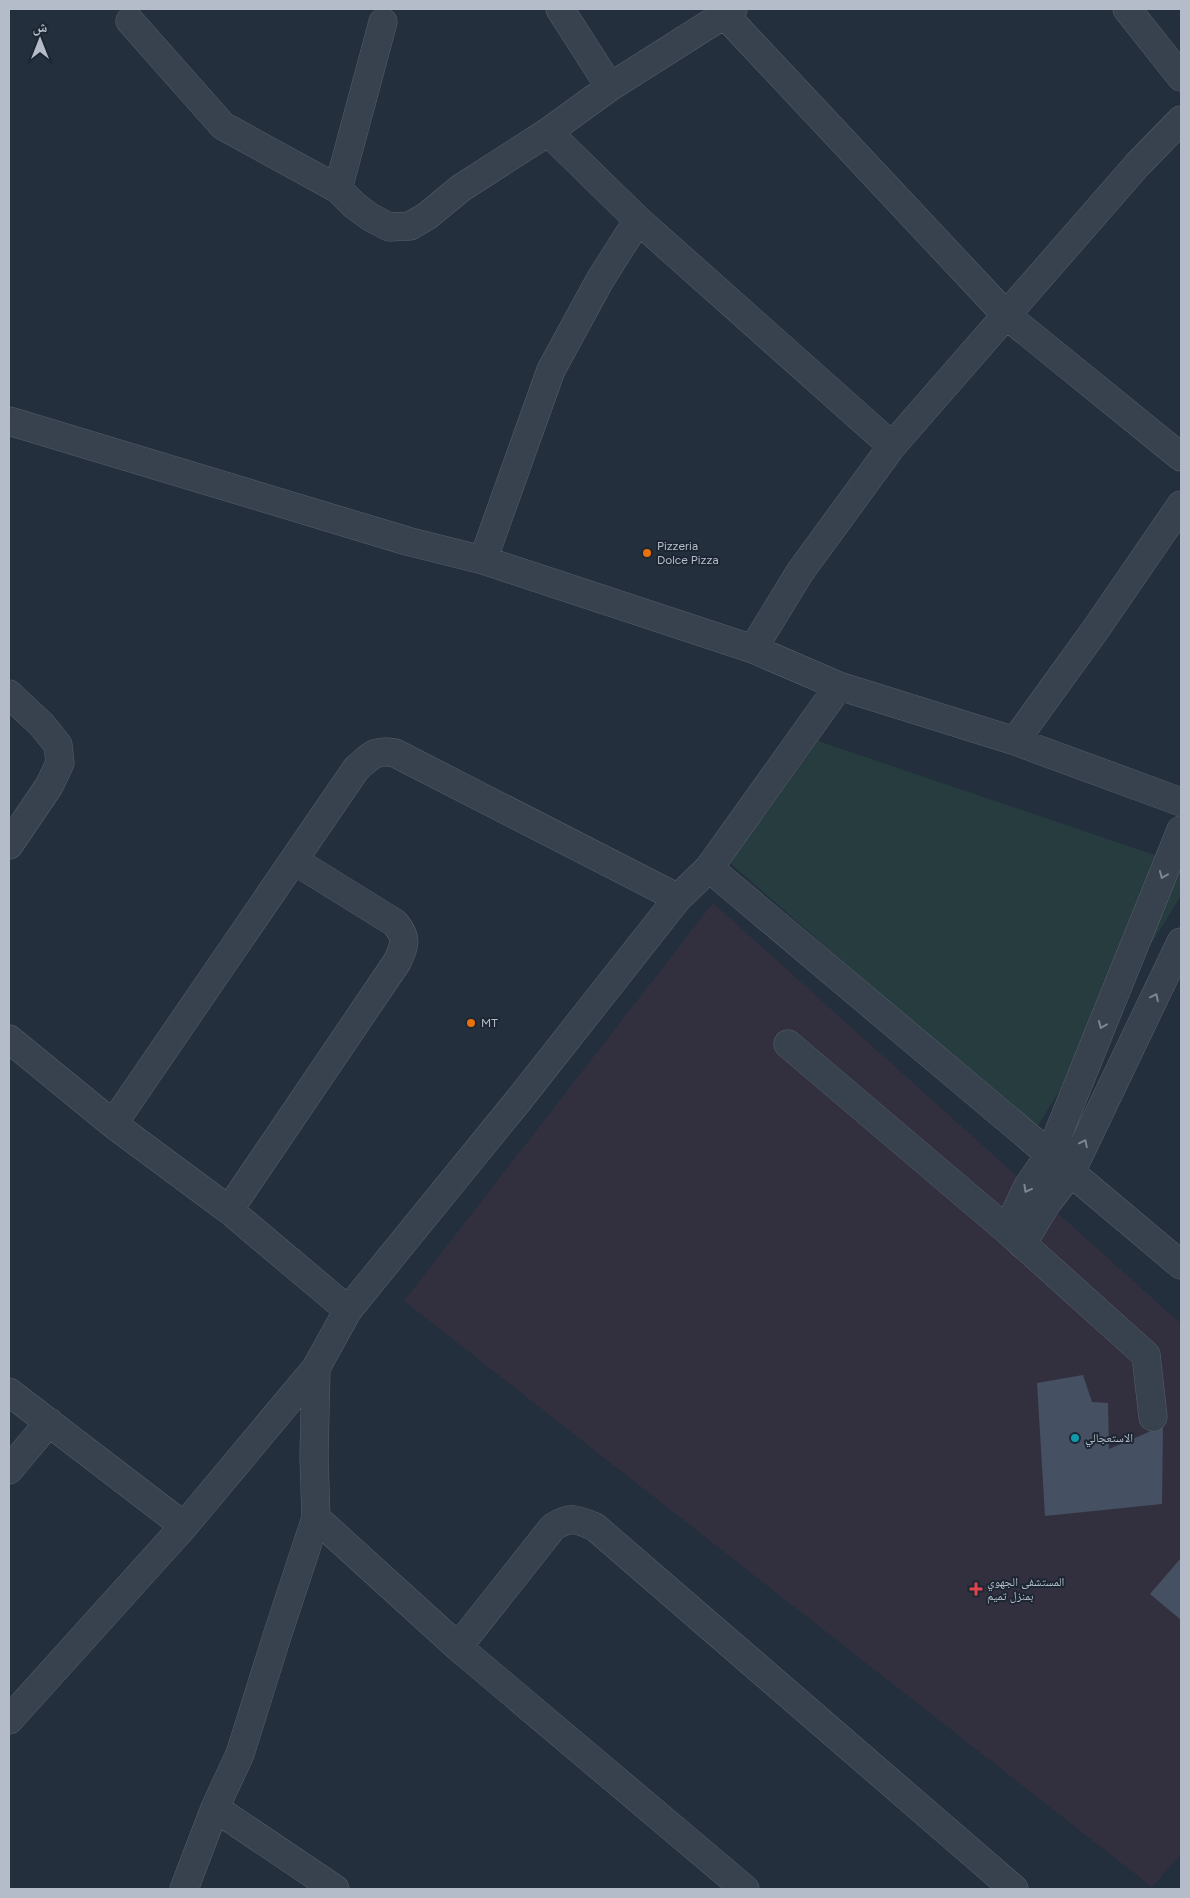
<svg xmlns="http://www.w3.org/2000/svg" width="1190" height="1898" font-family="Figtree,'Noto Naskh Arabic',sans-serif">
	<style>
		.medical { fill: #32303f }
		.green { fill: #263c3f }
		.building { fill: #455162 }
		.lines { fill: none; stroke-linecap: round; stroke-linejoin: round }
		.minor-casing { stroke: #565f6c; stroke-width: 29 }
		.minor { stroke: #38414e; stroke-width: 28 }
		.oneway { stroke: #7c8592 }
		.food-dot { fill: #e8710a; stroke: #1d2633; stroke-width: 2 }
		.culture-dot { fill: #0f9aa8; stroke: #1d2633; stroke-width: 2 }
		.health-dot { fill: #e0444e; stroke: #1d2633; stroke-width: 2 }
		.labels { text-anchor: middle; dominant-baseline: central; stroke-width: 4; stroke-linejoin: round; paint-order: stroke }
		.poi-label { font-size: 12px; fill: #b4bcc9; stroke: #1d2633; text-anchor: start }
	</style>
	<rect width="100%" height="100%" fill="#242f3e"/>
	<!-- medical -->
	<path class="medical" d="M713,903l468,421v530l-29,33 -748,-586z"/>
	<!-- green -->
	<path class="green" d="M818,741l363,123v32l-146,234 -305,-267z"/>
	<!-- building -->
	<path class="building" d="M1083,1375l9,27 16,1 1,46 54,-23 -1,78 -117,12 -8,-133z
		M1181,1558v62l-31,-26z"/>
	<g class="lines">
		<!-- minor casing -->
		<g class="minor-casing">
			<path id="minor" d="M560,9l50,78
				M1127,9l54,68
				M724,14l282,301 175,142
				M130,21l93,105 115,63 16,16 16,12 19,10 21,-1 17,-10 34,-28 87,-56 62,-45 123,-78
				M548,132l90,88 254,226
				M338,189l45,-167
				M9,421l398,120 76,19 270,89 86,37 176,55 166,61
				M483,560l68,-190 49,-90 38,-60
				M753,649l47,-77 92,-126 246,-282 43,-44
				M9,694l33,31 16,20 2,18 -11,23 -40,59
				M1015,741l83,-115 83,-121
				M709,868l472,397
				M9,1039l104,85 116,86 119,100
				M788,1044l219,186 139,125 7,62
				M113,1124l243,-355c15,-13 18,-20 39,-16l283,145
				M229,1210l168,-248c8,-18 11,-23 -2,-39l-100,-62
				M1007,1230l21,-44 22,-32 131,-324
				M1022,1244l25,-41 24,-31 110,-230
				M9,1392l175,134
				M9,1470l40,-48
				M316,1518l142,129 287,242
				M458,1647l95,-120c18,-11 24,-8 42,0l419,362
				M9,1720l175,-194 132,-158 32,-58 170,-209 160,-203 31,-30 130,-182
				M215,1808l120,81
				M184,1889l31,-81 25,-54 37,-118 39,-118 -2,-61 2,-89"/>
		</g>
		<!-- minor -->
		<use href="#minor" class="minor"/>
	</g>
	<!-- one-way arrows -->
	<defs><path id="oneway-chevron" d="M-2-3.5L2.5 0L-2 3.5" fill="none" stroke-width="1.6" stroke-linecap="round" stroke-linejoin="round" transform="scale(1.25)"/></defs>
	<g class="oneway">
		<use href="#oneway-chevron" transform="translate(1163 875) rotate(112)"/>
		<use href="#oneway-chevron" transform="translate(1155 997) rotate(-64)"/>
		<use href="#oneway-chevron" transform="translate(1102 1025) rotate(112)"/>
		<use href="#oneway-chevron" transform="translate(1084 1143) rotate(-64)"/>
		<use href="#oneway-chevron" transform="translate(1027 1189) rotate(119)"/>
	</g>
	<!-- markers -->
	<g class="food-dot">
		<circle cx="647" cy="553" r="5"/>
		<circle cx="471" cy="1023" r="5"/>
	</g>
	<circle class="culture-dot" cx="1075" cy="1438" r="5"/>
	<path class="health-dot" d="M973.5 1581.5h5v5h5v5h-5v5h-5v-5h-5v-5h5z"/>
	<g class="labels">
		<!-- poi labels -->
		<g class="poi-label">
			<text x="657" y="546">Pizzeria<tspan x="657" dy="14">Dolce Pizza</tspan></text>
			<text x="481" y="1023">MT</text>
			<text x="1085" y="1438">الاستعجالي</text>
			<text x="987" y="1582">المستشفى الجهوي<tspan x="987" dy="14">بمنزل تميم</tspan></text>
		</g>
	</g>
	<!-- border -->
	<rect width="1190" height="1898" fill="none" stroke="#b4bcc9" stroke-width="20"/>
	<!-- north arrow -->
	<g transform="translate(40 40)" stroke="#1d2633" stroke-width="4" paint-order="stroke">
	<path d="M0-4L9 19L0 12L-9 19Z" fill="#b4bcc9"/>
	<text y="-8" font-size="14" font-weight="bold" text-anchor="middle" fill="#b4bcc9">ش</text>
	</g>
</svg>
